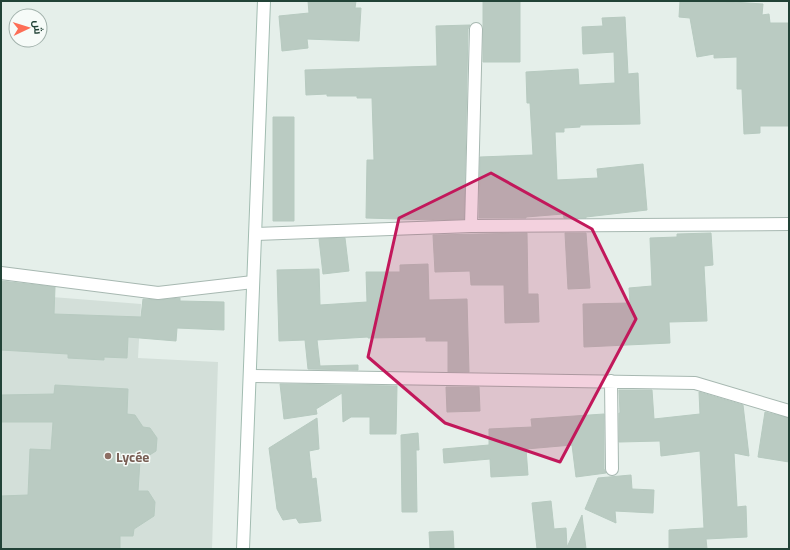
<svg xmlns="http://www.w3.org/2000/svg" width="790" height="550" font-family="'Titillium Web',Cairo,sans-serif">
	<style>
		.built { fill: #d3dfd9 }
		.building { fill: #bacbc2; stroke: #b7cac0 }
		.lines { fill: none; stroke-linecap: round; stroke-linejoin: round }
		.street-casing { stroke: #a7b8b1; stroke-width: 14 }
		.secondary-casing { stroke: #a2bcb1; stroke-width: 14 }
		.street { stroke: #fff; stroke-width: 12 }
		.secondary { stroke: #fff; stroke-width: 12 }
		.marked { fill: #c2185b; fill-opacity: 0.2; stroke: #c2185b; stroke-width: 3; stroke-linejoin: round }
		.education-dot { fill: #8d6e63; stroke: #f6fbf8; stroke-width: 1.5 }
		.labels { text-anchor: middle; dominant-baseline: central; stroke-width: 3; stroke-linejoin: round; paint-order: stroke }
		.education-label { font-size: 14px; font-weight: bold; fill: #785e54; stroke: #f6fbf8; text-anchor: start }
	</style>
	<rect width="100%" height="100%" fill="#e5efea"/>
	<!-- built -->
	<path class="built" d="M1,293l140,11 -3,54 80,4 -6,187h-211z"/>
	<!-- building -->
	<path class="building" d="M308,1h48l-1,7h6l-2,33 -52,-2 1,9 -26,3 -3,-35 30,-3z
		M483,1h37v61h-37z
		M680,1h38l45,3 -1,11 7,-1 1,9h19v103h-29v7l-16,1 -2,-45h-5v-32l-23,1v-4l-17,3 -7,-39 -11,-1z
		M625,17l3,57 10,-1 2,51 -60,1v2l-16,1v4h-9l2,48 41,-2 -1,-9 46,-5 4,46 -61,7v1h-22l-1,-4 -37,3v1h-47l1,-61 53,-2 -3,-52h-3l-1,-31 52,-3 1,16 36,-2 -1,-31 -31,2 -1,-27 21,-1 -1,-8z
		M470,25l-2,4 -4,190 -31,1 -67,-2 1,-58h7l-2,-62h-15v-2h-30v-2l-21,1 -1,-25 132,-4 -1,-40z
		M273,117h21v104h-21z
		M527,233l1,61h10l1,28 -34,1 -1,-38h-33l-1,-14 -35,1 -2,-37z
		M565,233h21l4,55 -22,1z
		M711,233l2,32 -9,1 3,55 -38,1 1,21 -86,4 -1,-43 47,-1 -1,-15 23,-2 -2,-48 27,-1v-3z
		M345,238l4,33 -26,3 -4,-35z
		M428,264l1,36 38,-1 2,73h-21v-31h-22v-4l-58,1v-1l-51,3 3,26 38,-1v5l-50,-1 -3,-29 -26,1 -2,-71 42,-1 1,36 47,-3 -1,-30h34v-7z
		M1,281l54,6 -1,27 87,3 2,-18 16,1 21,-2v3l44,1v28l-47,-2 -1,13 -48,-4 -1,21 -23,-1v3l-36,-2v-4l-67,-4z
		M280,384l117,2 -1,48h-26v-17h-19l-8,5 -1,-29 -26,16 1,5 -33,5z
		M55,385l73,4 -1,25 8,1 8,12 7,1 7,10 -1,13 -16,10 -2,30h10l7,11 -1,14 -20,13 -1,7h-13v13h-119v-53l27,-1 2,-46 21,1 2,-28h-52v-27l53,-1z
		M446,387h33l1,24 -33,1z
		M619,390h33l2,29 46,-5 -1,-22 44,13 6,51 -15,-3 3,54 9,-1 1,31 -41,2 1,10h-38v-19l35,-2 -4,-77 -39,5 -1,-15 -41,1v-29h1z
		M765,412l24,6v44l-31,-5z
		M604,414v55l2,4 -30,4 -4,-32 -46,4 2,26 -37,2 -1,-18 -46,4 -1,-14 46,-4v-16l43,-2 -1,-8z
		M317,418l2,31 -10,2 3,28 4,-1 5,43 -22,2 -3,-5 -13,2 -6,-11 -8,-61z
		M418,433l1,17h-3l1,62h-15l-1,-77z
		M631,475l1,14 22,1 -1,23 -38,-2 1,12 -31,-14 13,-31z
		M551,501l3,28 12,-1 1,19 15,-32 4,34h-49l-5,-46z
		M453,531l1,18h-24l-1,-17z"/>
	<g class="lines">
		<!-- street casing -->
		<g class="street-casing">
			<path id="street" d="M471,226l5,-197
				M256,234l215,-8 318,-2
				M1,273l157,20 95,-11
				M250,376l445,7 94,28
				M611,381l1,88"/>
		</g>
		<!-- secondary casing -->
		<g class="secondary-casing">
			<path id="secondary" d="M243,549l21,-548"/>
		</g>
		<!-- street -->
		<use href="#street" class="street"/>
		<!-- secondary -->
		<use href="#secondary" class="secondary"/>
	</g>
	<!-- marked area -->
	<path class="marked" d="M491,173l101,56 44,90 -76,143 -115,-39 -77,-66 31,-139z"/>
	<!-- markers -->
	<circle class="education-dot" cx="108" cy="456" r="4"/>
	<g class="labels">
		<!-- education labels -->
		<g class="education-label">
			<text x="116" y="456">Lycée</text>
		</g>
	</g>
	<!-- border -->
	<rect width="790" height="550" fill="none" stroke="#224337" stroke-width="4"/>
	<!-- north arrow -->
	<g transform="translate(28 28) rotate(86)"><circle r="19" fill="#f6fbf8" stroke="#a1b1ab"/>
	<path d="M0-3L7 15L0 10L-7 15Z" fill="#fd6e56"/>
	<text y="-6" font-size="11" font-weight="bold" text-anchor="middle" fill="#224337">ش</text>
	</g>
</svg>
